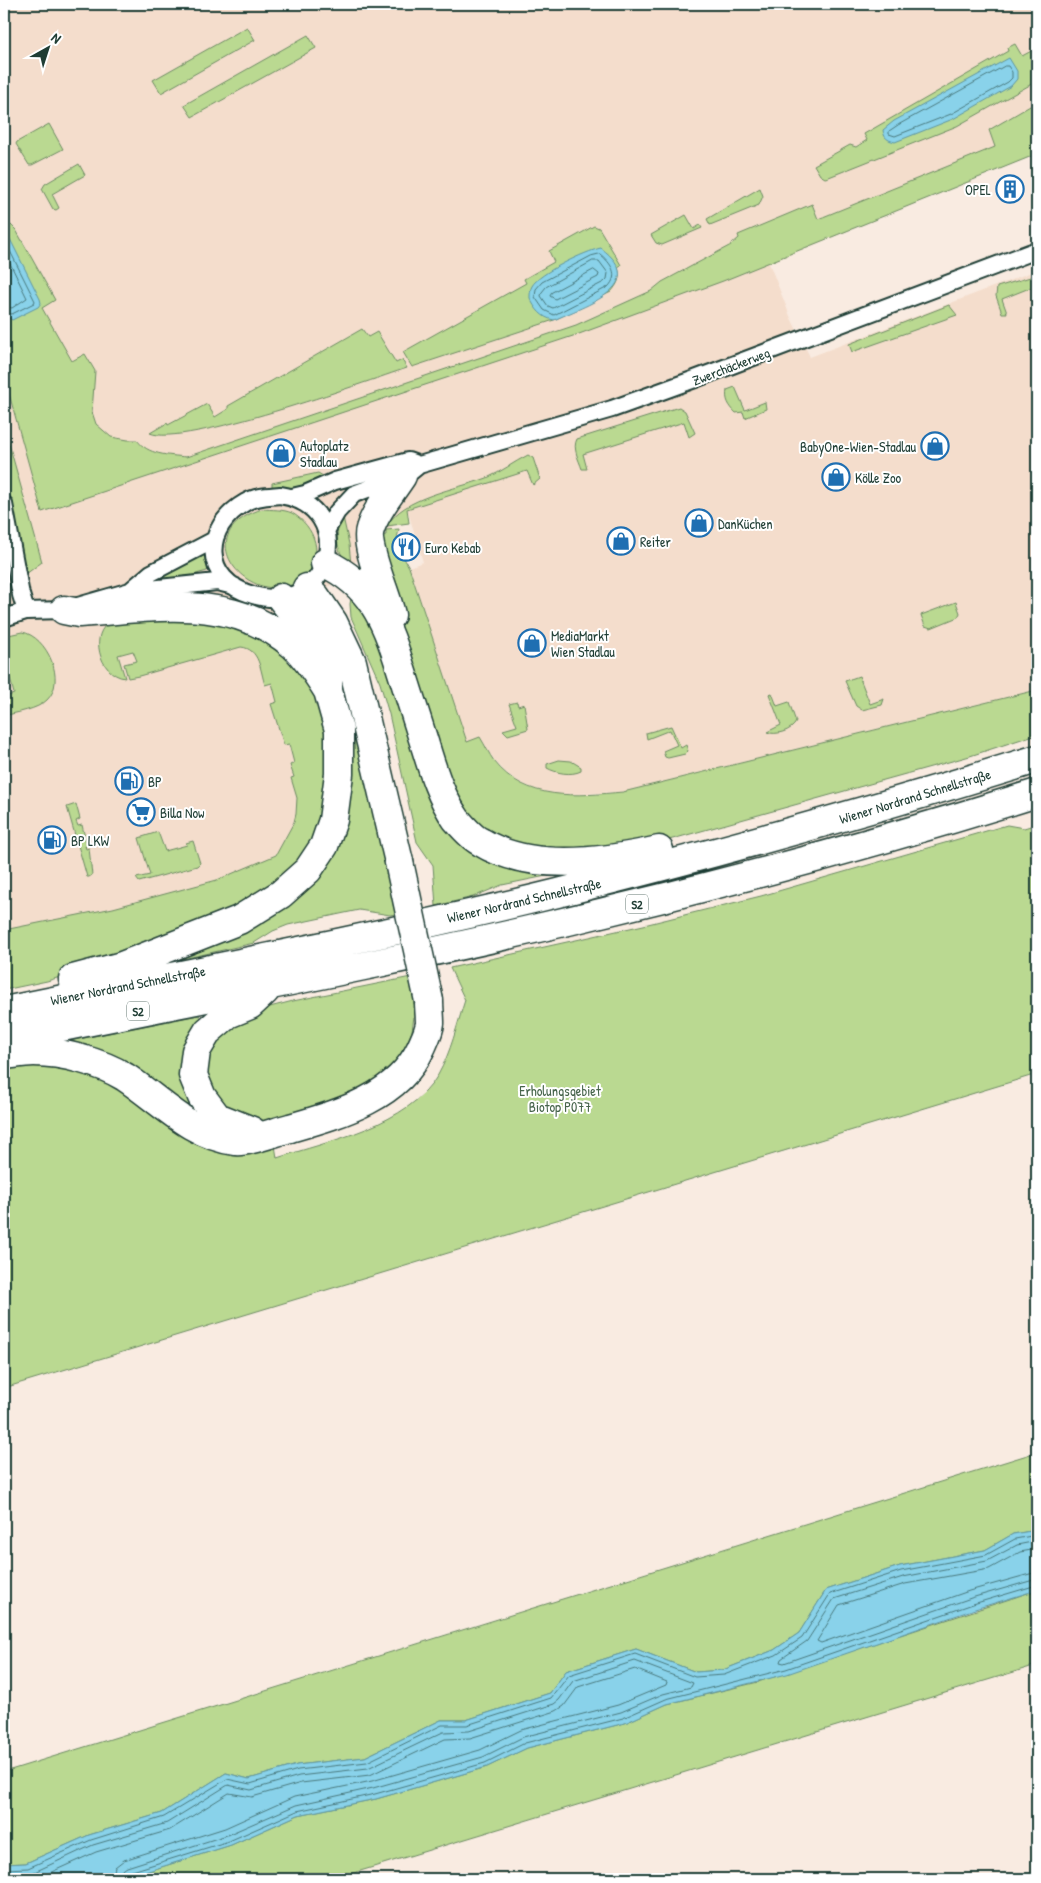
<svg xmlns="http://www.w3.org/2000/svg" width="1041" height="1883" font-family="'Patrick Hand',sans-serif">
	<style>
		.built { fill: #f4ddcc }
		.green { fill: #bad991; stroke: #6c8b62 }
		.water { fill: #89d2ea; stroke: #5f96a1 }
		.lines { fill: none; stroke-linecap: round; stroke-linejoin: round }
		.shore { stroke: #49797d; stroke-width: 1 }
		.street-casing { stroke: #1f3d34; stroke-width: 20 }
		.highway-casing { stroke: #1f3d34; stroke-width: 31 }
		.street { stroke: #fff; stroke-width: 16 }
		.highway { stroke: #fff; stroke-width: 28 }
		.highway-bridge-casing { stroke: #1f3d34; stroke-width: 31; stroke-linecap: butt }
		.highway-bridge { stroke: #fff; stroke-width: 28 }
		.labels { text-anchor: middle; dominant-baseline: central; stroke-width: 4; stroke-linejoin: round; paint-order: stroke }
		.shield { fill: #fff; stroke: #627771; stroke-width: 1 }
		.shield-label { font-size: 12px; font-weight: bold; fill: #1f3d34 }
		.poi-label { font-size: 14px; fill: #1f3d34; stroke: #fff; text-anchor: start }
		.street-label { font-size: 14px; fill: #1f3d34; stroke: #fff }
		.park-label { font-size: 14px; fill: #46644b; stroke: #fff }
	</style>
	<rect width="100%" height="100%" fill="#f9ebe1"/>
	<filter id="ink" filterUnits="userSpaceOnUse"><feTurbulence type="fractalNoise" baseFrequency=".02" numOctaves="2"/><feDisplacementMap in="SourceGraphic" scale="10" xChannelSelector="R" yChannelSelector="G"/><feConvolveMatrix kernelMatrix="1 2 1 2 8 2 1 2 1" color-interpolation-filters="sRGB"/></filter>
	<g filter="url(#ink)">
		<!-- built -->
		<path class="built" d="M4,4h1033v150l-268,109 21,53 20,41 227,-87v420l-414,102 -66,3 -24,-6 -16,-8 -13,-10 -10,-11 -14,-22 -13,5 -58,-176 14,-5 -15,-50 -141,133 44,154 -25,49 -36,22 -246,75z"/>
		<!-- green -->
		<path class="green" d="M247,27l8,13 -94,53 -8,-13z
			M308,35l8,13 -124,69 -8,-12z
			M1015,44l7,12 15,-8v33l-80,45 -128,51 -4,1 -5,-3 -6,-10 36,-20 6,2 11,-7 -3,-6 144,-83 -1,-3z
			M1037,102v52l-314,127 -144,53 -537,178 -38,-136v-154l7,3 5,5 39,70 -13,8 30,53 13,-7 10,17 -3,41 4,12 15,13 17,3h9c11,15 31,15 49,17l390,-132 75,-34 11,-9 69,-37 8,-7 -1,-3 74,-31 6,15 177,-72 -6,-17z
			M49,124l14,25 -31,16h-3l-13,-21 1,-2z
			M79,164l6,11 -33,19 7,14 -3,2 -3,-1 -11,-20 3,-5z
			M760,188l3,8 -4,9 -49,20 -3,-6z
			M686,215l8,14 6,-4 2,3 -40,17 -6,-2 -5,-8z
			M594,226l5,2 22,37 -3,2c3,11 0,17 -7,25l-57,28 -142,47 -9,-15 123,-69 -2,-4 30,-17 -5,-11z
			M1037,275v10l-35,14 5,14h-5l-6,-17 1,-9z
			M949,305l8,10 -105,37 -3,-8z
			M362,329l6,8 9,-5 19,31 6,-3 5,8c-42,14 -225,80 -257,65l17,-10 1,2 39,-21 8,13 13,-8v-3z
			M735,387l10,23 20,-8 1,7 -21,9 -2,-6 -7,1c-7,-7 -11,-13 -9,-23z
			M679,407l6,4 10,22 -6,4 -5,-15 -101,32 4,15h-5c-3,-9 -10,-21 -5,-30z
			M4,426l38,136 -16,12 -8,-18 -14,-85z
			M528,455l5,3 7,21 -7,6 -6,-14 -120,38 2,14 -22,3c15,-29 70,-37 100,-48 14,-6 27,-16 41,-23z
			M318,473l5,3c-16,8 -32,16 -51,10v-3z
			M262,509c10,1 21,0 30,4 23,13 34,44 12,64 -46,40 -124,-41 -42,-68z
			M343,517l6,27 2,21c-15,-10 -18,-33 -8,-48z
			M399,529l-3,15 13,23 58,175 13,-5c5,8 9,17 14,24 32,41 83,35 129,31l414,-102v44l-67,22 -301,84 -90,14 -65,-6 -49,-31 -16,-41 -64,-203 -6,-37 7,-1v-5z
			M204,554l4,15 -1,2 -50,14 -3,-3z
			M352,592l18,23 68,192 114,66 -1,2 -49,10 -29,12 -37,9 -3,-41 -16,-23 -28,-128 -9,-31 -29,-66 -1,-13z
			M956,602l4,11 -2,4 -27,11 -6,-2 -4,-11z
			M173,614l80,15 55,46 17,43 2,70 -14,56 -35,43 -145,68 -86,26 -43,9v-60l109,-22 104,-28 59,-25 18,-33 2,-8 1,-16 -6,-20 3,-1 -4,-12 4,-2 -5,-19 -5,1 -13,-41 6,-2 -5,-19 -7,2c-5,-15 -5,-36 -24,-38l-102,29 -11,2 -4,-14 13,-3 -4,-10 -15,4 7,23c-27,-3 -36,-47 -14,-56 4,-2 11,-2 15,-2 16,-2 32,-4 47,-6z
			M22,632c25,4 45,49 25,68 -10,10 -30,12 -43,16v-19l10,-3 -4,-16 -6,1v-43z
			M859,676l11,28 14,-5 -2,6 -20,5 -6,-4 -11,-25z
			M772,693l5,13 12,-4 7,20c-4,9 -21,14 -29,10l14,-7 -12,-31z
			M517,702l1,4 6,-2 4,25 -20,6 -5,-5 14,-4 -8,-22z
			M347,710h3l46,193 -3,1 3,10 -6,1 -31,-5 -71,15 -15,6 -19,12 -89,20 144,-81z
			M671,726l10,22 5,-3 2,6 -3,3 -17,4 -3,-1 -2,-6 14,-6 -7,-15 -23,9 -1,-6z
			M559,760l12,1 10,6v4c-10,5 -25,2 -34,-3v-4z
			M76,804l4,15 -4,2 2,5 4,-1 5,21h-2l1,3 3,-1 3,27 -3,2h-2l-20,-70z
			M1037,824v250l-1033,314v-327l53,-1 218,85 2,13c52,-17 132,-33 161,-83 13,-23 19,-50 27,-75l-15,-32 198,-44 113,-28 246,-71 17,3z
			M158,832l7,19 22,-6 -1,-2 7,-2 7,22 -3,3 -58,16 -3,-4 14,-3 -11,-37z
			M411,977l4,21v11l-3,22 -4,11 -13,21 -8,9 -18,12 -43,20 -54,16 -12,2 -20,-3 -27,-21 -9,-37 7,-21 47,-30 35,-9z
			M199,1015l4,6 -4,90 -3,6 -127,-69v-7z
			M1037,1452v78l-24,4 -28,16 -85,16 -74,24 -27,43 -25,17 -51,20 -27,2 -60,-23 -70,22 -16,22 -84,27h-25l-76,37 -68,8 -48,14 -23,-6 -64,40 -73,22 -63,28 -22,1v-92z
			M1037,1590v75l-703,214h-211l108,-34 67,-30 78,-16 111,-32 40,-19 98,-25 42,-19 91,-22z"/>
		<!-- water -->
		<path class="water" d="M1009,58l8,13v8l-6,7 -58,33 -58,23c-8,-2 -11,-4 -12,-12l11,-9z
			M4,231l6,8 30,60 1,4 -3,4 -26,13 -8,-5z
			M601,248c51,38 -17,58 -47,72 -12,-2 -19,-11 -24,-22 0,-4 0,-9 2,-12 7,-13 54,-35 69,-38z
			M1037,1530v60l-62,19 -188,65 -120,30 -42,19 -98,25 -40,19 -111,32 -78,16 -67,30 -108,34h-119v-15l22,-1 63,-28 73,-22 64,-40 23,6 48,-14 68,-8 76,-37h25l84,-27 16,-22 70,-22 60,23 27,-2 51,-20 25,-17 27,-43 74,-24 85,-16 28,-16z"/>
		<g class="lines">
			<!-- shore -->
			<path class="shore" d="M1005,66h3l4,6v6l-4,4 -57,32 -56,22 -6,-2v-3l9,-6z
				M4,239l31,62 -1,2 -22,11 -8,-1
				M4,251l23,47 -15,10 -8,-2
				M600,254c11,9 20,21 8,33l-54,28 -10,-5 -9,-13 1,-8 6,-7 49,-26z
				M593,261h6l9,12 -1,6 -3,3 -51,26 -5,-2 -7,-10 1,-4 4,-5z
				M594,270l5,4 -1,3 -43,22 -5,-3 1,-3z
				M1037,1541l-20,4 -30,16 -84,16 -69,22 -27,42 -26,18 -1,3 4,1 187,-65 66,-19
				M1037,1549l-17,3 -31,17 -84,15 -66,21 -22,36 4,2 148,-52 68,-19
				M4,1869l24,-1 63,-28 73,-23 63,-38 23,5 48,-14 69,-8 75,-37h25l84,-27 18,-23 66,-21 60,23 29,-2 52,-20 26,-17 28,-44 71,-23 85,-16 29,-16 22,-4
				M4,1875l26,-1 63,-29 74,-22 61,-38 23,5 48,-14 69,-8 75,-36 26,-1 85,-27 5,-4 14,-19 62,-20 58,22 -2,4 -28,7 -42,18 -98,25 -40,20 -110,31 -77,17 -69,30 -100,32 -6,4 -1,8
				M36,1879l60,-27 74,-22 59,-37 23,4 49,-14 69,-8 75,-36 25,-1 86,-27 8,-5 14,-19 57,-18 32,13 -1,3 -48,20 -97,25 -41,20 -108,31 -78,16 -69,31 -101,32 -9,7 -3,12
				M126,1879v-4l3,-3 100,-31 68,-30 78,-17 110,-31 40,-20 98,-25 43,-19 120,-30 187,-65 64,-19"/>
			<!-- street casing -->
			<g class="street-casing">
				<path id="street" d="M280,495c80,12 52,123 -27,100 -52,-15 -51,-68 -7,-93 10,-6 23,-6 34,-7z
					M292,497l13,-3 30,-13 73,-20 11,4
					M4,504l17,91 5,16
					M326,531l11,-19 17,-18 54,-20 11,-9 193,-56 83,-30 342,-129
					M130,591l21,-18 63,-33
					M4,618l22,-7 38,-1 66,-19 87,-9 17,4"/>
			</g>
			<!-- highway casing -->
			<g class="highway-casing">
				<path id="highway" d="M325,563c46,22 61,57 75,103 8,25 16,51 24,76 8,26 16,54 32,77 6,7 16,19 25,23 49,30 125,20 178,8
					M307,588l9,9 17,25 19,40 47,200
					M281,598l53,66
					M64,610l15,3c75,-5 152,-21 214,32 14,13 25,30 35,46
					M391,615c-4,-20 -27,-69 -21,-86 6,-19 21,-36 32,-53
					M73,979l49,-13 117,-46 42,-26 27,-24 16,-24 9,-26 6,-46v-44l-11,-39v-21l-3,-20
					M4,1011c185,-38 371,-73 554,-118 161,-40 321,-85 479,-134
					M4,1039c188,-39 377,-74 564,-118 158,-37 315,-80 469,-128
					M4,1055c10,-1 20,-3 30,-3 28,0 67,10 91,25 35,23 65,58 110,64 11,2 42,-10 55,-13 48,-14 108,-30 131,-80 3,-7 8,-16 9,-25 0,-7 -1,-15 -1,-22
					M252,1131l-35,-14 -15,-20 -9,-22 3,-24 12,-20 20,-17 22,-9 15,-14"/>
			</g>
			<!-- street -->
			<use href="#street" class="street"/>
			<!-- highway -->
			<use href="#highway" class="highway"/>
			<!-- highway-bridge casing -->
			<g class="highway-bridge-casing">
				<path id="highway-bridge" d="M399,862l30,139"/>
			</g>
			<!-- highway-bridge -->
			<use href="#highway-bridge" class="highway-bridge"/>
		</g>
	</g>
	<!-- icons -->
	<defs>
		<g id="building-ring" transform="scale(1.4375)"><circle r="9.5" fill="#fff" stroke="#1f6fb2" stroke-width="1.5"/><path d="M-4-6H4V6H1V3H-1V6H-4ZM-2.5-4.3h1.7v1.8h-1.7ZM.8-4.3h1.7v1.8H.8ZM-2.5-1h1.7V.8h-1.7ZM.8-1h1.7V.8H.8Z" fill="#1f6fb2"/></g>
		<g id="shop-ring" transform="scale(1.4375)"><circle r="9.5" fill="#fff" stroke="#1f6fb2" stroke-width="1.5"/><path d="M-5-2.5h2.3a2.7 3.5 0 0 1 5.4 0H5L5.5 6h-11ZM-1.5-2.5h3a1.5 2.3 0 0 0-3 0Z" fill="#1f6fb2"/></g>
		<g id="restaurant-ring" transform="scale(1.4375)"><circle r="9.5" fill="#fff" stroke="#1f6fb2" stroke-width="1.5"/><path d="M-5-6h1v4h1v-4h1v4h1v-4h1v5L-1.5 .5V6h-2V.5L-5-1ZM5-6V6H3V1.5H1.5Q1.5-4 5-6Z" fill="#1f6fb2"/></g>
		<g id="fuel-ring" transform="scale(1.4375)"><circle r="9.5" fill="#fff" stroke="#1f6fb2" stroke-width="1.5"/><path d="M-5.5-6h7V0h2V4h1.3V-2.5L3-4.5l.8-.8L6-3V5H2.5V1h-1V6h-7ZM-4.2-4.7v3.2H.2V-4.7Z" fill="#1f6fb2"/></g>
		<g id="supermarket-ring" transform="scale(1.4375)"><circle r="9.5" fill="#fff" stroke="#1f6fb2" stroke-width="1.5"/><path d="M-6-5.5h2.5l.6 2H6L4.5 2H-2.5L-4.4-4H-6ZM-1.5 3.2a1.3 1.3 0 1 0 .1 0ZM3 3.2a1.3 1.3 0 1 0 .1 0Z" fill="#1f6fb2"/></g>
	</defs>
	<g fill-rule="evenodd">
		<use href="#building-ring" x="1010" y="189"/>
		<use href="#shop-ring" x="935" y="446"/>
		<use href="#shop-ring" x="281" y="453"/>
		<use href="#shop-ring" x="836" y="477"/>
		<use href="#shop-ring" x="699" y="523"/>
		<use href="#shop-ring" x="621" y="541"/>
		<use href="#restaurant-ring" x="406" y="547"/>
		<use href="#shop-ring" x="532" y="643"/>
		<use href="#fuel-ring" x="129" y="781"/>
		<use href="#supermarket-ring" x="141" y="812"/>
		<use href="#fuel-ring" x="52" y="840"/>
	</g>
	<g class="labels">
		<!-- shield labels -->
		<g class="shield">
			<rect x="626" y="894.5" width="22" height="19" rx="4"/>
			<rect x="127" y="1001.5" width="22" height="19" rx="4"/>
		</g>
		<g class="shield-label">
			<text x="637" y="904">S2</text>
			<text x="138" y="1011">S2</text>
		</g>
		<!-- poi labels -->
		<g class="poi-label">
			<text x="991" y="189" text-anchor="end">OPEL</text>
			<text x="300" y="445">Autoplatz<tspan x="300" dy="16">Stadlau</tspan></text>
			<text x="916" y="446" text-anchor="end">BabyOne-Wien-Stadlau</text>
			<text x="855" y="477">Kölle Zoo</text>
			<text x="718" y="523">DanKüchen</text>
			<text x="640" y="541">Reiter</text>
			<text x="425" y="547">Euro Kebab</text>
			<text x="551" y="635">MediaMarkt<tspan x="551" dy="16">Wien Stadlau</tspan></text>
			<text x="148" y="781">BP</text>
			<text x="160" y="812">Billa Now</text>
			<text x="71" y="840">BP LKW</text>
		</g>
		<!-- street labels -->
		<g class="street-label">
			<text transform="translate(731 366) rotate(-21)">Zwerchäckerweg</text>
			<text transform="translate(915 796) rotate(-17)">Wiener Nordrand Schnellstraße</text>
			<text transform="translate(524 900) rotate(-13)">Wiener Nordrand Schnellstraße</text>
			<text transform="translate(128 985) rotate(-11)">Wiener Nordrand Schnellstraße</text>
		</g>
		<!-- park labels -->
		<g class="park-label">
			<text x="560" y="1090">Erholungsgebiet<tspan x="560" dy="16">Biotop P077</tspan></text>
		</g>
	</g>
	<!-- margin -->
	<rect width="1041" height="1883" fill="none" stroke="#fff" stroke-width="20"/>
	<rect x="10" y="10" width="1021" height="1863" fill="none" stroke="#1f3d34" stroke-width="2" filter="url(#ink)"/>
	<!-- north arrow -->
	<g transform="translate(48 48) rotate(39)" stroke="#ffffff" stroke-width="4" paint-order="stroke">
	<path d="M0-4L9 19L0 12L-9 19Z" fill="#1f3d34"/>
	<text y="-8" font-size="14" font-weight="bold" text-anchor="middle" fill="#1f3d34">N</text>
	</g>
</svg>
